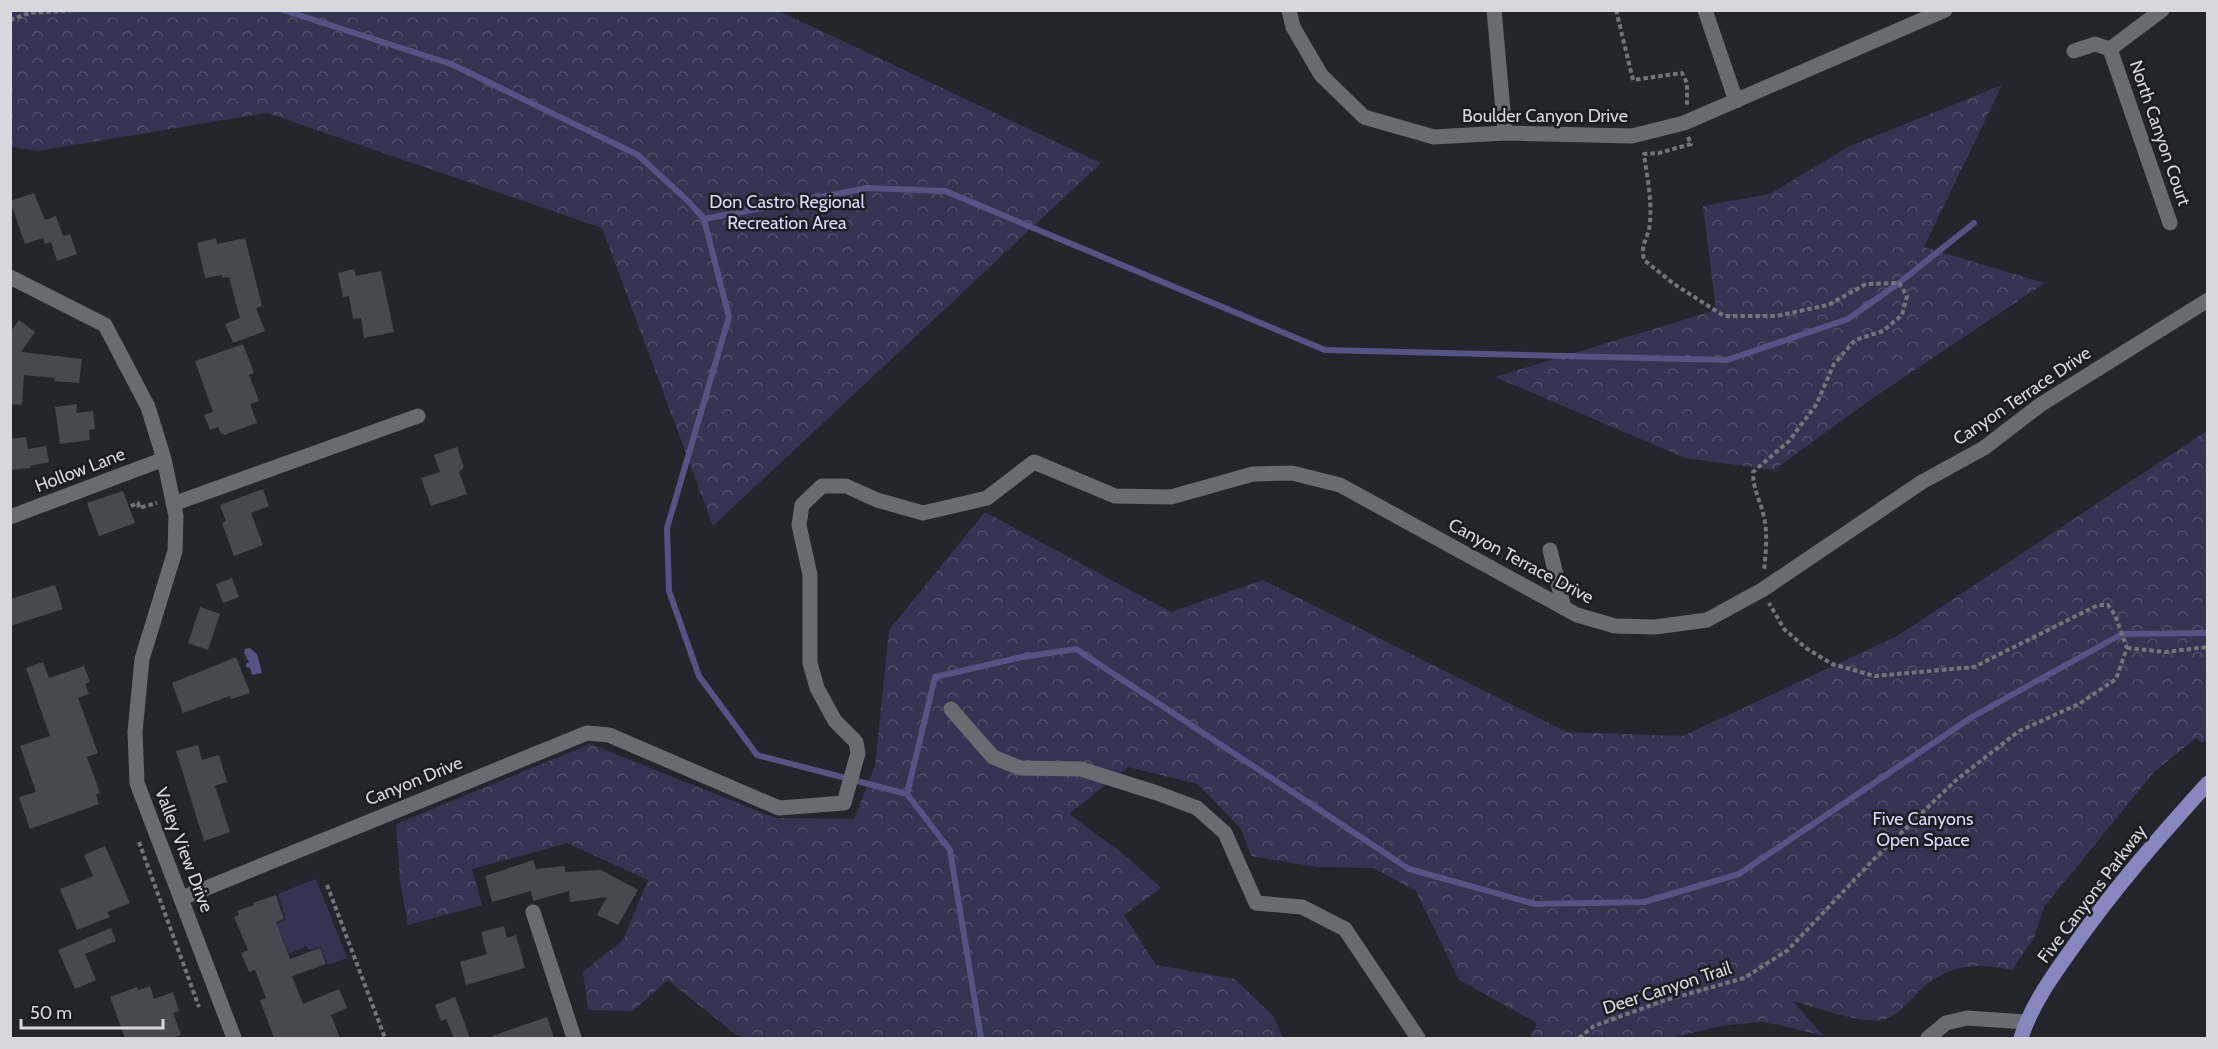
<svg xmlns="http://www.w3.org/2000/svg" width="2218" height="1049" font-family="Cabin,sans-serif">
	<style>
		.green { fill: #343351 }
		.forest { fill: url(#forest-crowns) }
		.water { fill: #545383 }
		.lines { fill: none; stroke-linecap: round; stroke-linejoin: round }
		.stream { stroke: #545383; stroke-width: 6 }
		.building { fill: #484850 }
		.path { stroke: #73747b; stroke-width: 4; stroke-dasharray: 4.5 3; stroke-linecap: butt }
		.minor { stroke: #6a6a73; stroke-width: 15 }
		.major { stroke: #8886bf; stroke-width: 15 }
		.labels { text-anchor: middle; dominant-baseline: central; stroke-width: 5; stroke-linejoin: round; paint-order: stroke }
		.street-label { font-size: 18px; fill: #d7d7dd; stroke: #1b1b22 }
		.park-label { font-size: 18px; fill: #dadbfb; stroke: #1b1b22 }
	</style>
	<defs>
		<pattern id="forest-crowns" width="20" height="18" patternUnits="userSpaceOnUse" patternTransform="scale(1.5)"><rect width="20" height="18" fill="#343351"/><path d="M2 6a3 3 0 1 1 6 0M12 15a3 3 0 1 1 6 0" fill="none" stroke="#51506a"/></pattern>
	</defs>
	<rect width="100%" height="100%" fill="#24252c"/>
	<!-- green -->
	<path class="green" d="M316,879l31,79 -19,7 -8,-18 -11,3 -3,-4 -17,8 -8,-21 -7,3 1,-12 11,-4 -8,-26z"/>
	<!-- forest -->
	<path class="forest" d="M10,11h769l322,152 -388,363 -111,-298 -335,-115 -229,38 -27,-4z
		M2002,85l-78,162 121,36 -175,117 -96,70 -89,-12 -190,-81 221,-67 -13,-104 67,-12 78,-47z
		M2207,431v307l-4,5 -7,-5 -42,34 -110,135 -10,31 -22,32c-37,-8 -65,-6 -94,22 -11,11 -20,24 -36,28 -22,4 -66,-13 -90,-19l32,35 -45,-11 -19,-3 -39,4 -50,12h-141l7,-15 -78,-43 -43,-89 -43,-23 -56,-1 -66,-11 -10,-27 -43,-45 -70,-17 -59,47 53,39 39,35 -37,27 32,50 79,14 39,38 9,21h-538l-10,-4 -67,-54 -35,31 -45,-1 -5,-38 40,-32 25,-60 -81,-37 -95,26 10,36 -74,20 -8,-44 -4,-57 194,-80 185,74 79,1 21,-53 14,-136 96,-118 186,100 92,-32 304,152 116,4 214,-100z"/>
	<!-- water -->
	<path class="water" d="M250,648l7,6 5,19 -10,2 -2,-7 -4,-1v-3l3,-2 -5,-9 1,-4z"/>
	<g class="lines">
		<!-- stream -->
		<path class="stream" d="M283,10l168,54 187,91 52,48 14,16 25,98 -62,211 2,63 30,85 58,79 150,39 43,56 31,188
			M704,219l163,-31 78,3 380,159 402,10 121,-41 51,-36 75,-60
			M907,794l28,-117 87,-20 54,-8 333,220 126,35 109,-2 95,-28 233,-157 150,-83 86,-1"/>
	</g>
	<!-- building -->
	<path class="building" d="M34,193l11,27 11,-4 7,20 7,-2 7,20 -20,7 -6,-19 -6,2 -2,-6 -18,6 -15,-43z
		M216,238l1,6 28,-6 17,68 -6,2 9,23 -32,12 -8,-19 15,-6 -11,-41 -7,1v-3l-17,3 -8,-35z
		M354,269l2,7 25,-5 13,61 -30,6 -3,-20 -8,1 -4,-23 -6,1 -5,-24z
		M19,320l16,12 -14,20 61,7 -3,24 -25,-2 1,-3 -31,-3 -2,30 -12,-1v-72z
		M243,344l11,29 -5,2 10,26 -9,3 7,19 -33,12 -1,-2 -2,1 -3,-7 -8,3 -6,-15 9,-3 -18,-51z
		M77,404l-1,9 17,-2 2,18 -6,1 1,10 -30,4 -5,-37z
		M26,437l2,12 18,-3 3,16 -19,4v2l-20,2v-31z
		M457,447l7,20 -5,5 8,22 -36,12 -10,-28 19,-6 -6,-17z
		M263,489l6,17 -18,7 12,32 -29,11 -12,-33 4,-2 -6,-16z
		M123,491l12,32 -36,13 -12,-33z
		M232,578l7,19 -16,6 -7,-19z
		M55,585l8,24 -53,17v-27z
		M200,607l20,7 -12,36 -20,-7z
		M236,657l14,36 -19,6 -1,-3 -47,17 -11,-30z
		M43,662l6,16 35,-12 6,16 -5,2 4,10 -11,4 20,55 -11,4 13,36 -4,2 3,9 -69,25 -11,-32 17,-5 -16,-46 30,-10 -24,-68z
		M198,745l4,15 17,-5 8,27 -12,4 15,46 -26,9 -28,-90z
		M105,846l25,57 -23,9 3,5 -33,13 -17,-41 33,-13 -9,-21z
		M533,860l3,9 29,-3v6l36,-2 37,20 -20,35 -21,-10 10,-18 -37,5 -1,-11 -36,10 -2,-10 -39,11 -7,-26z
		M276,895l8,24 -8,3 14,37 30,-11 6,16 -34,12 11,28 36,-15 8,19 -16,7 9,23h-66l-14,-38 6,-2 -11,-28 -6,2 -8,-19 7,-3 -14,-33 5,-2 -2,-4 17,-6 -1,-2z
		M504,926l3,12 9,-3 9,33 -59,17 -6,-23 27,-8 -6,-22z
		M111,928l5,13 -31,13 11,26 -21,9 -17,-39z
		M150,986l4,13 19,-7 6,19 -6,2 8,22 -9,3h-47l-15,-41 27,-10 1,3z
		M455,997l15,41h-16l-8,-19 -5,2 -6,-16z
		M547,1017l7,21h-61l-1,-2z"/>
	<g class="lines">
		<!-- path -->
		<path class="path" d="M1616,10l17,70 49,-7 5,10v22
			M10,20l19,-7 50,-3
			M1688,137l3,7 -32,9 -15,1c3,22 8,46 6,68 -1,16 -10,21 -6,38l30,24 50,32h52l52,-11 38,-21 33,-1 8,13 -5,19 -19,16 -28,9 -21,24 -18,41 -27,36 -36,31c0,16 6,26 10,41 5,18 3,39 1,57
			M131,506l7,-3 1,5 18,-5
			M2127,648l38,4 43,-5
			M139,842l60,165
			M327,885l58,153
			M1579,1038l15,-12 69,-25 81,-23 44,-28 85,-90 82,-79 64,-50 60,-27 37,-25 11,-31 -12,-33 -7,-10h-10l-124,62 -99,9 -43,-12 -26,-16 -22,-19 -15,-26"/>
		<!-- minor -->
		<path class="minor" d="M1289,10l4,17 28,48 43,42 70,20 71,-4 127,3 52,-13 261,-113
			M1494,10l11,123
			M1705,10l31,91
			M2162,10l-52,39 60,174
			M2074,51l21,-7 15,5
			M10,277l95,48 43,82 16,52 12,57 -1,35 -33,108 -7,73 2,51 97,255
			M173,504l245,-88
			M10,517l154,-58
			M1550,550l14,58
			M951,709l42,48 27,11 61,1 76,24 40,15 28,25 31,70 46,4 43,22 73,109
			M182,898l405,-165 22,2 170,73 65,-5 14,-50 -2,-11 -21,-21 -18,-33 -7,-25v-88l-11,-50 3,-20 20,-19h24l31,14 46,13 64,-15 47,-36 81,34 56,1 82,-23 39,-1 48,12 237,130 38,11 40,1 52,-7 55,-30 160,-108 62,-34 56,-43 168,-105
			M533,912l41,126
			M1928,1038l18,-15 21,-5 59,4"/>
		<!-- major -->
		<path class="major" d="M2021,1038c10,-32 30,-60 50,-88 41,-59 88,-113 137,-167"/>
	</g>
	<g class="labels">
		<!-- street labels -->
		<g class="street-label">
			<text x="1545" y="116">Boulder Canyon Drive</text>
			<text transform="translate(2160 133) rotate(71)">North Canyon Court</text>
			<text transform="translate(2022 396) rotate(-34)">Canyon Terrace Drive</text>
			<text transform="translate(80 470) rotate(-21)">Hollow Lane</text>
			<text transform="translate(1521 561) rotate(28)">Canyon Terrace Drive</text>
			<text transform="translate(414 781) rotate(-22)">Canyon Drive</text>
			<text transform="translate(184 850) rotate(69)">Valley View Drive</text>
			<text transform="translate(2092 894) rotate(-53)">Five Canyons Parkway</text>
			<text transform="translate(1667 988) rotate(-18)">Deer Canyon Trail</text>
		</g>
		<!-- park labels -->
		<g class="park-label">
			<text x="787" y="202">Don Castro Regional<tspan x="787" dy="21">Recreation Area</tspan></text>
			<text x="1923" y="819">Five Canyons<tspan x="1923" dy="21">Open Space</tspan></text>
		</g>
	</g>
	<!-- border -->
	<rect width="2218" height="1049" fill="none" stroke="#d7d7dd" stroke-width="24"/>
	<!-- scale -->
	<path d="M21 1019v9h142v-9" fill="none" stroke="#d7d7dd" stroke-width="3"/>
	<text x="30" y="1019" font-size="18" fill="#d7d7dd" stroke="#1b1b22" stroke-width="4.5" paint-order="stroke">50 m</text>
</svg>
